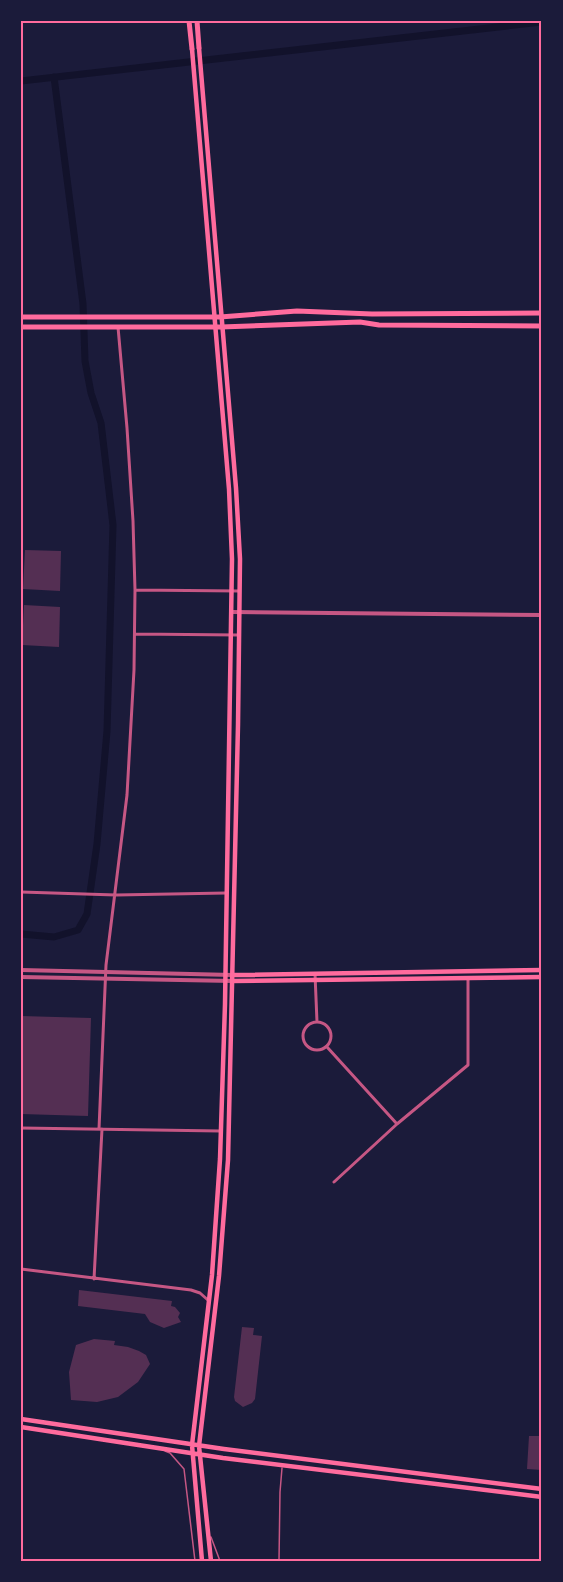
<svg xmlns="http://www.w3.org/2000/svg" width="563" height="1582" font-family="'Sofia Sans Condensed',sans-serif">
	<style>
		.lines { fill: none; stroke-linecap: round; stroke-linejoin: round }
		.canal { stroke: #12122b; stroke-width: 7 }
		.building { fill: #542f53 }
		.service { stroke: #c65784; stroke-width: 1.5 }
		.minor { stroke: #c65784; stroke-width: 3 }
		.tertiary { stroke: #c65784; stroke-width: 4 }
		.secondary { stroke: #ff6b9d; stroke-width: 4.5 }
		.primary { stroke: #ff6b9d; stroke-width: 5 }
		.neatline { fill: none; stroke: #ff6b9d; stroke-width: 2 }
	</style>
	<rect width="100%" height="100%" fill="#1b1b3a"/>
	<g class="lines">
		<!-- canal -->
		<path class="canal" d="M21,81l521,-59
			M21,934l33,3 24,-7 9,-16 10,-70 10,-113 6,-206 -12,-102 -10,-30 -6,-32 -2,-57 -29,-227"/>
	</g>
	<!-- building -->
	<path class="building" d="M25,550l36,1 -1,40 -37,-2z
		M24,605l36,2 -1,40 -37,-2z
		M21,1016l70,2 -3,98 -67,-2z
		M79,1290l93,11 -1,5 4,1 5,6 -2,4 3,5 -17,6 -14,-6 -5,-8 -67,-8z
		M242,1327l12,1 -1,7 9,1 -7,63 -3,4 -9,4 -8,-6 -1,-4z
		M94,1339l21,2 -1,4 14,2 11,4 7,4 4,9 -12,18 -20,15 -21,5 -26,-2 -2,-28 7,-27z
		M529,1436h13v34l-15,-1z"/>
	<g class="lines">
		<!-- service -->
		<path class="service" d="M165,1451l5,2 14,16 11,92
			M211,1537l9,24
			M279,1561l1,-69 2,-24"/>
		<!-- minor -->
		<path class="minor" d="M135,590l104,1
			M135,634l103,1
			M21,892l95,3 110,-2
			M315,974l2,48
			M303 1036a14 14 0 1 1 28 0a14 14 0 1 1-28 0Z
			M327,1047l70,77
			M21,1128l199,3
			M99,1129l7,-164 21,-170 7,-125 1,-80 -2,-69 -6,-93 -9,-101
			M334,1182l63,-58 71,-59v-87
			M21,1269l170,21 9,3 9,8
			M94,1279l8,-150"/>
		<!-- tertiary -->
		<path class="tertiary" d="M232,612l310,3
			M21,970l212,5
			M21,977l212,4"/>
		<!-- secondary -->
		<path class="secondary" d="M199,48l37,440 4,71 -2,166 -10,435 -9,116 -20,170 12,115
			M192,49l37,440 3,70 -7,445 -5,155 -8,116 -20,170 10,116
			M233,975l309,-5
			M233,981l309,-4
			M21,1419l203,30 318,40
			M21,1427l202,31 319,39"/>
		<!-- primary -->
		<path class="primary" d="M189,21l3,28
			M197,21l2,27
			M21,317h199l77,-6 75,3 170,-1
			M21,327h200l139,-5 19,3 163,1"/>
	</g>
	<!-- border -->
	<rect width="563" height="1582" fill="none" stroke="#1b1b3a" stroke-width="45"/>
	<rect x="22" y="22" width="518" height="1538" class="neatline"/>
</svg>
